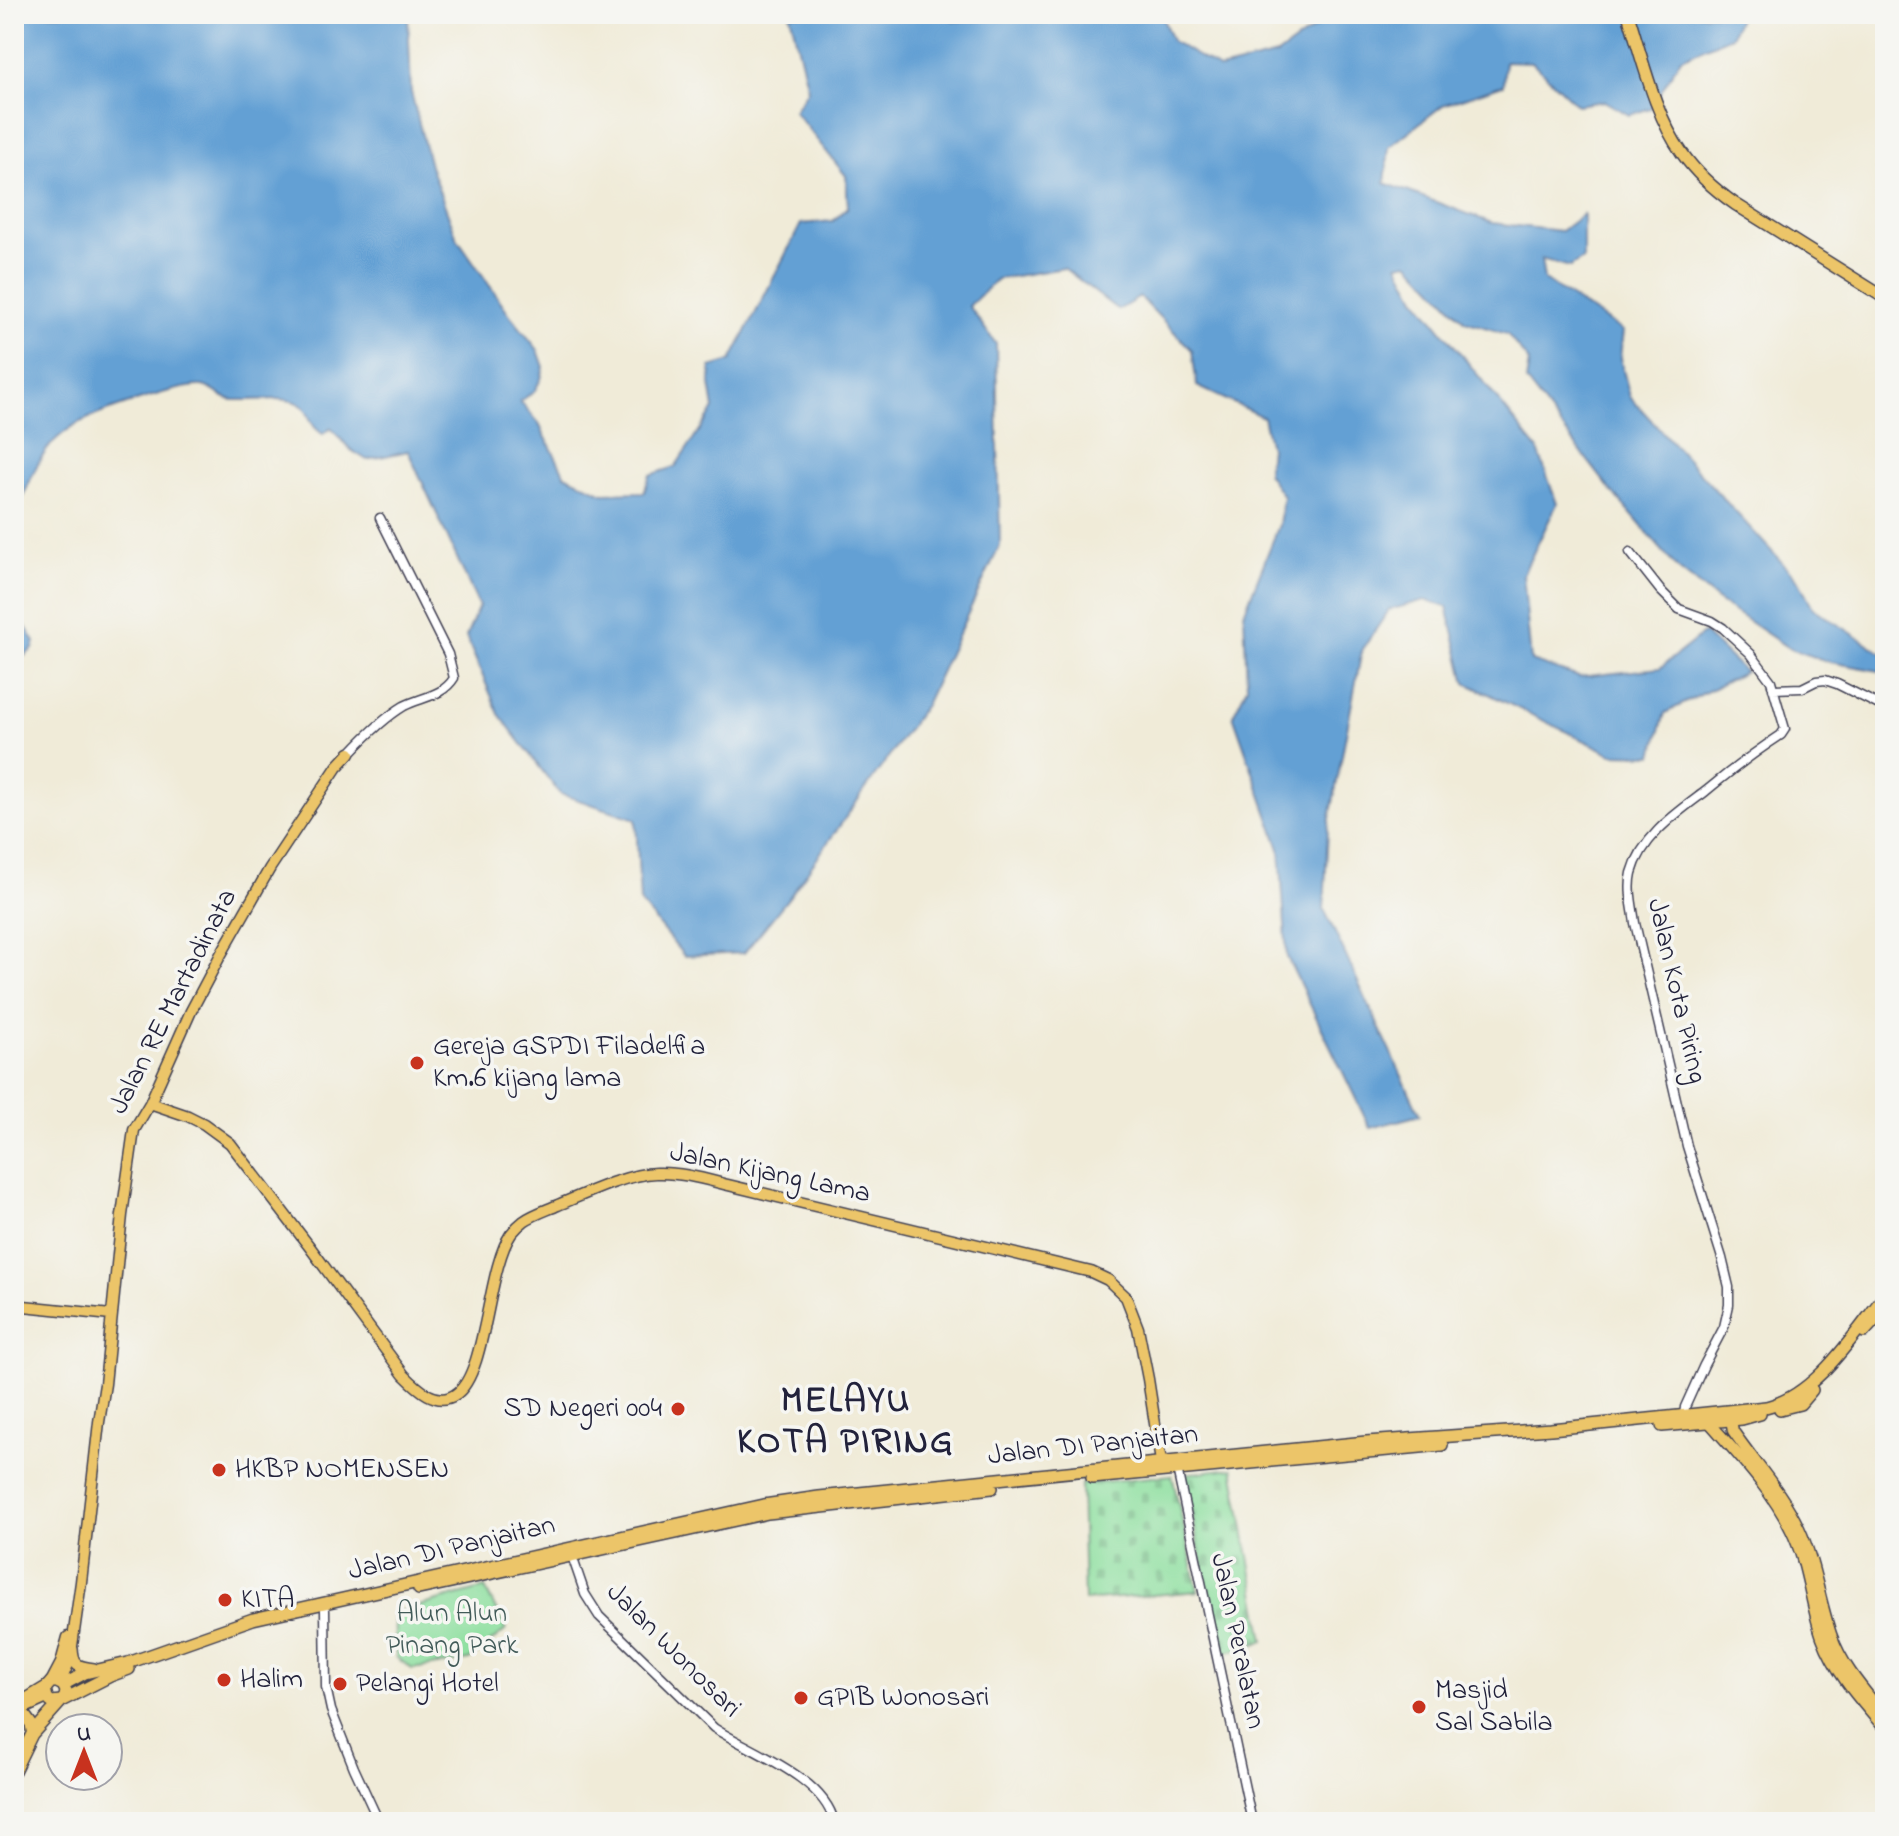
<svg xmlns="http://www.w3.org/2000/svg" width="1899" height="1836" font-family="'Indie Flower',sans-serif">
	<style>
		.cemetery { fill: url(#cemetery-stones); stroke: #58806d; stroke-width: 2 }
		.park { fill: #8ddf9f; stroke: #58806d; stroke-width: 2 }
		.water { fill: #64a0d4; stroke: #436188; stroke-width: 2 }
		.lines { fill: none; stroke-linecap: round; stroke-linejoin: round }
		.tertiary-casing { stroke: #414053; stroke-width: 11 }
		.primary-casing { stroke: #414053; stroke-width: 13 }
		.trunk-casing { stroke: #414053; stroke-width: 14 }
		.tertiary { stroke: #fff; stroke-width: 8 }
		.primary { stroke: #ecc569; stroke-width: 10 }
		.trunk { stroke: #ecc569; stroke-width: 11 }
		.poi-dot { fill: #c8321e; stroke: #f6f6f2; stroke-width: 3 }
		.labels { text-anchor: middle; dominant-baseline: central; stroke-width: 7; stroke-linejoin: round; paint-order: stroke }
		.street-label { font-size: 28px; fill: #22223b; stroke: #f6f6f2 }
		.poi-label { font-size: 28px; fill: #22223b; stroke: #f6f6f2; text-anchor: start }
		.park-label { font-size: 28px; fill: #425b59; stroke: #f6f6f2 }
		.district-label { font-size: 36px; font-weight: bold; letter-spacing: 2px; fill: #22223b; stroke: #f6f6f2 }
	</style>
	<defs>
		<pattern id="cemetery-stones" width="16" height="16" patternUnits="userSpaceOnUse" patternTransform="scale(2)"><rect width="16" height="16" fill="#8ddf9f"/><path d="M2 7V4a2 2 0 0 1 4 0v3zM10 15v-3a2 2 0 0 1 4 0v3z" fill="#79bf8a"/></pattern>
	</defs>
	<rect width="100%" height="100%" fill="#f6f6f2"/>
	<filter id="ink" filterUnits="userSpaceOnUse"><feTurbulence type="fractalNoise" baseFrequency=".0125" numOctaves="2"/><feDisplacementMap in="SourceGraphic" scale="16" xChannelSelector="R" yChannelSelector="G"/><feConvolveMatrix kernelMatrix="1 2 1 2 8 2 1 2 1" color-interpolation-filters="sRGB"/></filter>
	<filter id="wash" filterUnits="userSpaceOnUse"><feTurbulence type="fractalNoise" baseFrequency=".006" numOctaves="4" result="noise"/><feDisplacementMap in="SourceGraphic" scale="32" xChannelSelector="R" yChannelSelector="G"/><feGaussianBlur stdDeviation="1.8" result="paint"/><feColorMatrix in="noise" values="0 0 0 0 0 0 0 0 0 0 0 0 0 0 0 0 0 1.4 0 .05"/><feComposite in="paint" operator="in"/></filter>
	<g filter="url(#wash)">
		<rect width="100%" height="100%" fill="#f0ebd8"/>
		<!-- cemetery -->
		<path class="cemetery" d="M1233,1468l31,173 -42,13 -39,-180z
			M1172,1475l26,116 -114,10 -3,-117z"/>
		<!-- park -->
		<path class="park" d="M485,1588l21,42 -37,30 -57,9 -16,-12 -2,-44z"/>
		<!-- water -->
		<path class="water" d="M14,14h394l3,78 19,74 27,72 53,77 28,35 6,17 -3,12 -7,13 -14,9 18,21 27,53 38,18 41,-1 6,-17 25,-8 39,-58 -4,-25 1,-17 20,-6 70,-137 32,-3 15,-14 -2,-31 -52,-65 14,-22 -18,-75h151l14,7 55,-2 4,-5h147l11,27 48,28 57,-14 57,-41h407l-10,22 -50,22 -30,50 -22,7 -25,-14 -27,4 -45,-43 -27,-1 -2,24 -60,20 -54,42 -4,36 107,40 69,8 22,-17v45l-13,8 -29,-8 3,21 79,51 -3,27 10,39 169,184 14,27 72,47v17l-55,-10 -40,-13 -73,-49 -40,-32 -67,-79 -84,-108 3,-19 -22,-28 -42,-13 -56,-59 -11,2 18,34 122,152 19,54 -34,70 8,87 48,16 81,-9 44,-35 41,39 -80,41 -12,42 -41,-1 -146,-71 -19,-76 -22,-7 -36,10 -27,40 -34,179 -4,80 96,206 -50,13 -83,-171 -7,-108 -47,-134 14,-28 -3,-74 35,-88 4,-29 -16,-23 3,-25 -7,-31 -66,-31 -5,-36 -52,-53 -22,13 -54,-42 -67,11 -28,27 27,38 4,201 -75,160 -135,191 -46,57 -60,3 -44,-54 -4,-83 -76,-25 -61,-80 -33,-77 13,-31 -71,-155 -41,9 -16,-10 -20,-22 -8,6c-1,0 -9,-7 -9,-8 -5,-7 -6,-16 -13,-21 -14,-10 -49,-4 -66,-5 -14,0 -20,-12 -33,-14 -22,-2 -109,28 -129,40 -7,5 -18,13 -23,20 -17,20 -24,48 -36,71z
			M14,608l21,34 -2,7 -19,15z"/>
	</g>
	<g filter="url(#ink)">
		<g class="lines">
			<!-- tertiary casing -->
			<g class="tertiary-casing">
				<path id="tertiary" d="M1630,552l30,38 19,19 33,12 11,7 28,26 20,27 14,48 -4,6c-26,17 -51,36 -75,56 -29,22 -64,45 -74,82 -4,17 1,34 3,50l52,223 35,112 7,29v18l-5,22 -20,38 -19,42 -1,9
					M1773,689l29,-1 14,-7 9,-1 12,4 48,24
					M350,753c16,-17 34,-35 54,-47 18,-9 39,-10 50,-28l-6,-24 -68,-136
					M1177,1469l75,353
					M572,1556l13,38 14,22 115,112c35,23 110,49 120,94
					M325,1610l1,77 5,23 23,58 25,54"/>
			</g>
			<!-- primary casing -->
			<g class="primary-casing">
				<path id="primary" d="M150,1103l38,13 16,8 26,19 79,103 95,129c13,13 33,33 52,19 31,-21 31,-125 55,-160 4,-5 9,-10 13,-13 10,-7 23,-11 34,-16 27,-11 68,-31 98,-32 24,-1 48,6 72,12l363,87 17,8 18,17 12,31 10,51 13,83
					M14,1305l97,10
					M1731,1419l2,12c22,32 49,61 66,97 16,34 20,71 32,106 11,32 33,56 54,82
					M1709,1422c30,34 62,67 82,108 17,34 19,73 31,107 13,36 39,64 63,92
					M51,1682l10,-19 7,-26
					M60,1683l10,-23 11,-78 18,-160 6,-38 17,-169 12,-85 16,-27 41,-92 29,-55 50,-88 67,-101 13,-14
					M14,1706l33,-20
					M14,1713l33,-15"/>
			</g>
			<!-- trunk casing -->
			<g class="trunk-casing">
				<path id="trunk" d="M1628,14c14,43 27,102 54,139 14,20 33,37 53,51l150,94
					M1864,1332l21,-23
					M1780,1409l20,-5 12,-14
					M1662,1426l80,-7 18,-5
					M1092,1478l350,-33
					M419,1589l349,-76 224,-25
					M72,1649c1,17 6,18 22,20
					M63,1685l22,-12 43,-10 125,-44 511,-114 55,-8 547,-55 185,-13 215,-22c50,-11 88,-73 119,-112
					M63,1700l47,-24 19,-7
					M14,1714l11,2 6,8 1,6
					M32,1734l33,-37 1,-6 -3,-6 -6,-3h-6l-6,7 2,9 4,4 10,-1
					M14,1771l18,-37 1,-6"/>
			</g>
			<!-- tertiary -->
			<use href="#tertiary" class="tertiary"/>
			<!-- primary -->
			<use href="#primary" class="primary"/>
			<!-- trunk -->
			<use href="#trunk" class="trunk"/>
		</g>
	</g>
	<!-- markers -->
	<g class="poi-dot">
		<circle cx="417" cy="1063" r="8"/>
		<circle cx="678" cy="1409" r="8"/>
		<circle cx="219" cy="1470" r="8"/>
		<circle cx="225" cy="1600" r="8"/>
		<circle cx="224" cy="1680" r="8"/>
		<circle cx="340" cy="1684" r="8"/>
		<circle cx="801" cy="1698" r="8"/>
		<circle cx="1419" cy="1707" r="8"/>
	</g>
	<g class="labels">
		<!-- street labels -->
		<g class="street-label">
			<text transform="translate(1676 991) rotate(77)">Jalan Kota Piring</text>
			<text transform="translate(174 1002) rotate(-63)">Jalan RE Martadinata</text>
			<text transform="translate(770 1174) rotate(12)">Jalan Kijang Lama</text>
			<text transform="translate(1093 1446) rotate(-6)">Jalan DI Panjaitan</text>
			<text transform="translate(452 1549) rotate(-13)">Jalan DI Panjaitan</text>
			<text transform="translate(1237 1641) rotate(78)">Jalan Peralatan</text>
			<text transform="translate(673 1651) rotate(45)">Jalan Wonosari</text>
		</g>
		<!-- poi labels -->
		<g class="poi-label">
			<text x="433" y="1047">Gereja GSPDI Filadelfia<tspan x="433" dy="32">Km.6 kijang lama</tspan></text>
			<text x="662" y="1409" text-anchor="end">SD Negeri 004</text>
			<text x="235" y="1470">HKBP NOMENSEN</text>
			<text x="241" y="1600">KITA</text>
			<text x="240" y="1680">Halim</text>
			<text x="356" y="1684">Pelangi Hotel</text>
			<text x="1435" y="1691">Masjid<tspan x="1435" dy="32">Sal Sabila</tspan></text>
			<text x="817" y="1698">GPIB Wonosari</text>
		</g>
		<!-- park labels -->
		<g class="park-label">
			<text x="452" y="1614">Alun Alun<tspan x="452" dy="32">Pinang Park</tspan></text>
		</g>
		<!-- district labels -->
		<g class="district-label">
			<text x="846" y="1402">MELAYU<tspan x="846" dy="41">KOTA PIRING</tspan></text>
		</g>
	</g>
	<!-- margin -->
	<rect width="1899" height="1836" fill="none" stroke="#f6f6f2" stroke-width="48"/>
	<!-- north arrow -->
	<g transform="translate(84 1752)"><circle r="38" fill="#f6f6f2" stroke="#a1a1a9" stroke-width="2"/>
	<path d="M0-6L14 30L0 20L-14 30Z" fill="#c8321e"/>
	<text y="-12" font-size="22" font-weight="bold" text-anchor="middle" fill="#22223b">U</text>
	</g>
</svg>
